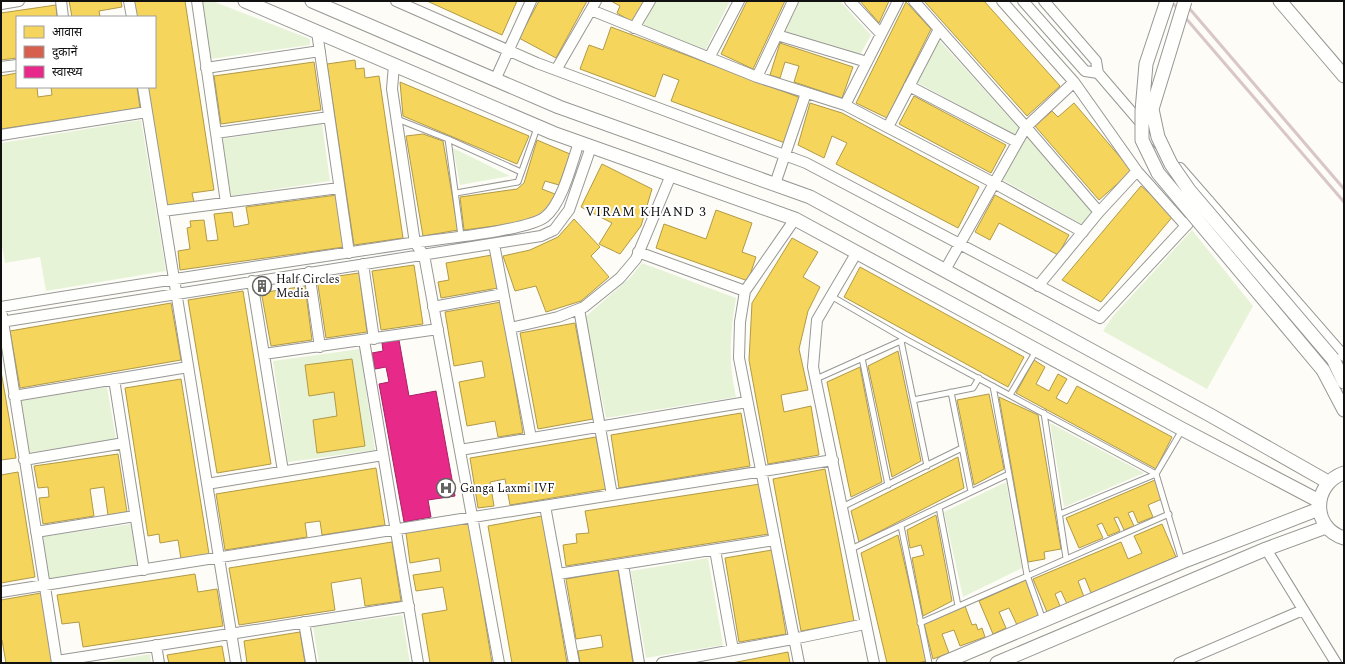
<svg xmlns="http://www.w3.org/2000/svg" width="1345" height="664" font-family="Spectral,'Noto Sans Devanagari',serif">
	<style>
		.green { fill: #e7f3d7 }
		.homes { fill: #f6d55c; stroke: #b19a46 }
		.shops { fill: #d6604d; stroke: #9b483b }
		.health { fill: #e7298a; stroke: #a72266 }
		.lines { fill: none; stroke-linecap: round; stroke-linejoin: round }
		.service-casing { stroke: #979795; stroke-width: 7 }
		.minor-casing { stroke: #979795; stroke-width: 12 }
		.tertiary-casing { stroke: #979795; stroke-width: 15 }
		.service { stroke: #fffffe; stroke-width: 5 }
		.minor { stroke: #fffffe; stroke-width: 10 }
		.tertiary { stroke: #fffffe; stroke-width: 13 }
		.rail { stroke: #d9c6c7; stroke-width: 3 }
		.tertiary-bridge-casing { stroke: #979795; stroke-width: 15; stroke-linecap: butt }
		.tertiary-bridge { stroke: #fffffe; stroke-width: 13 }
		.labels { text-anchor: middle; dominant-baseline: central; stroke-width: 4; stroke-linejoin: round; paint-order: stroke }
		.poi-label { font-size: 12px; fill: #111; stroke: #fff; text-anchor: start }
		.neighbourhood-label { font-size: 13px; letter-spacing: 1px; fill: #111; stroke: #fff }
	</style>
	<rect width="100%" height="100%" fill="#fdfcf7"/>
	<!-- green -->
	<path class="green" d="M202,1h10l98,38v6l-100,14z
		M657,1h73l-25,50 -62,-26z
		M798,1h42l31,34 -11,20 -76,-24z
		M938,39l81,89 -4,7 -99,-53z
		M141,120l25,151 -120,20 -6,-34 -35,6 -4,-23v-97z
		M322,124l8,57 -99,15 -9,-57z
		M1027,137l68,79 -8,11 -86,-48z
		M453,148l57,28 -50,9z
		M1192,230l61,76 -46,83 -104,-58 10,-15z
		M642,263l94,35c-6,37 -8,61 0,99l-130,21 -21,-101 45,-39z
		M360,349l15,101 -87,12 -15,-101z
		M107,387l9,52 -89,14 -8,-52z
		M1050,423l94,50 -80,34z
		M1006,482l16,86 -59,29 -19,-85z
		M131,524l6,42 -88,13 -7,-42z
		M708,558l15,87 -77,13 -15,-87z
		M402,615l8,48h-91l-6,-36z
		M150,654l1,9h-53z"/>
	<!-- homes -->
	<path class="homes" d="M69,1h52l1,6 -23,4 1,6h-28z
		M134,1h51l29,189 -22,3 2,9 -29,5 -18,-120h8v-70h-19z
		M427,1h90l-15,34z
		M539,1h48l-31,57 -37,-20z
		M611,1h35l-12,22 -17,-10 3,-7z
		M747,1h38l-32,68 -32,-15z
		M860,1h29l-10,22z
		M924,1h60l76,85 -33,30z
		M906,2l25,27 -44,89 -31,-15z
		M56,5l1,12h-40v41l-16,2v-47z
		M611,27l190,71 -16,45 -114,-42 8,-21 -16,-6 -8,23 -75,-28 9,-24 14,5z
		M780,43l73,24 -11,31 -48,-16 5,-16 -14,-4 -5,16 -10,-3z
		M355,60l1,9 8,-1 1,10 14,-2 24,162 -49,7 -27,-181z
		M314,62l7,48 -100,14 -7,-48z
		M17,73v14h20l1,10 14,-2 -1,-8h86l3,21 -139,21v-53z
		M400,82l129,54 -12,28 -114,-48z
		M914,96l92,49 -15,28 -92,-49z
		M810,103l32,10 137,74 -21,41 -122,-64 11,-21 -15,-7 -8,22 -26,-13z
		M1074,103l58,68 -33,29 -64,-74 17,-15 6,6z
		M423,134l20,7 15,89 -35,6 -17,-100z
		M537,140l33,14 -11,31 -14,-4 -3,8 13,5 -5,11 -10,10 -15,7 -61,8 -4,-33 57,-8 7,-6z
		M602,164l50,25 -11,37 -21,28 -21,-10 13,-21 -31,-16z
		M1141,186l33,29 -73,87 -39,-22z
		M337,195l7,52 -164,23 -2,-19 12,-2 -3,-21 4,-1 -1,-6 14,-1 3,21 11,-1 -4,-26 18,-2 2,15 15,-3 -3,-17z
		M995,195l74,40 -11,20 -59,-32 -9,17 -15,-8z
		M716,210l36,13 -10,29 14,5 -8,24 -92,-33 8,-24 42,15z
		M574,219l26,28 -9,9 18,21 -28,24 -35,11 -10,-26 -21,5 -12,-35 27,-6 28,-13z
		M792,238l26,14 -15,25 17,10 -12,24 -9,38 9,41 -27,5 3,17 27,-6 8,49 -51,9 -19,-104 3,-57z
		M492,255l6,33 -57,10 -3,-16 11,-2 -3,-17z
		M414,265l9,59 -42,6 -9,-59z
		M860,267l164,90 -16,30 -164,-90z
		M359,273l8,59 -41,6 -9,-59z
		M305,286l7,54 -41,6 -10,-55 6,1z
		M243,291l28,173 -54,9 -29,-173z
		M501,302l22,131 -25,4 -3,-16 -28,5 -8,-44 26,-5 -3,-16 -28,5 -9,-54z
		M171,303l10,57 -161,28 -10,-57z
		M575,323l18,96 -55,10 -18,-96z
		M898,351l23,110 -29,16 -24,-111z
		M352,359l13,87 -48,7 -4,-33 24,-4 -3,-24 -25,4 -4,-31z
		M1034,360l11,7 -9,17 13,7 9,-17 9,5 -11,19 11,6 10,-18 95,51 -16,32 -140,-76z
		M860,367l22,115 -31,15 -24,-115z
		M1,371l15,87 -15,2z
		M181,379l28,175 -28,5 -3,-19 -18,3 -1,-9 -11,2 -23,-148z
		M989,394l15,75 -30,16 -17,-85z
		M999,397l39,18 23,134 -17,3 1,7 -17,3z
		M741,413l9,53 -131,22 -8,-53z
		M596,437l10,52 -96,16 -5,-26 -15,3 4,24 -16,2 -8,-50z
		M118,454l9,58 -19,3 -4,-28 -14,2 4,27 -51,8 -4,-26 10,-1 -1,-10 -10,1 -4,-22z
		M958,457l6,31 -105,54 -8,-31z
		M376,468l9,57 -63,10 -2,-14 -15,2 2,14 -82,13 -9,-56z
		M825,469l29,152 -53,10 -28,-152z
		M18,472l17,105 -34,6v-108z
		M1155,480l7,19 -14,6 5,12 -15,6 -5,-12 -5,2 6,13 -10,4 -6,-13 -4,1 6,13 -12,5 -6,-13 -5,2 6,13 -24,10 -13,-30z
		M760,484l9,50 -203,32 -3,-21 14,-2 -1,-9 13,-1 -4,-22z
		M936,515l16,86 -29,15 -11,-58 12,-3 -3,-10 -11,3 -3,-18z
		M542,516l25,147h-55l-24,-137z
		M469,523l23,140h-62l-8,-49 25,-4 -4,-23 -27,4 -3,-16 28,-4 -2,-13 -29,5 -4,-30z
		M1162,524l14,33 -85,36 -6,-15 -7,3 6,16 -17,7 -6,-13 -6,3 5,12 -13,6 -14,-33 88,-37 7,17 14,-6 -8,-17z
		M898,535l29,126 -10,2h-30l-26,-110z
		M392,542l9,59 -36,5 -4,-28 -30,5 4,27 -96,15 -10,-57z
		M772,550l14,84 -47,8 -14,-84z
		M618,570l15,93h-53l-2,-12 25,-4 -2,-12 -25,4 -10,-60z
		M195,574l3,18 19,-3 6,37 -140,21 -4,-25 -17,2 -5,-29z
		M1026,580l13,35 -22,10 -8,-17 -10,4 7,16 -13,6 -14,-33z
		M41,593l12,70h-47l-4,-23h-1v-40z
		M965,606l7,19 4,-1 2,6 4,-2 3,9 -25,9 -6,-16 -12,4 7,19 -16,6 -9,-35z
		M300,632l5,31h-58l-3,-22z
		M222,646l3,17h-56l-2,-8z
		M788,652l2,11h-58z"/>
	<!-- shops -->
	<path class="shops" d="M266,281l2,8 -10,1 -1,-7z"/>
	<!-- health -->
	<path class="health" d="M399,340l10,56 27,-5 19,105 -27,4 3,17 -27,5 -25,-138 10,-2 -3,-15 -11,2 -3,-16 11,-2 -1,-8z"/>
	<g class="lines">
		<!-- service casing -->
		<g class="service-casing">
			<path id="service" d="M397,119l51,20 73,33
				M448,139l13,97
				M456,193l62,-11 19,-54
				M831,296l74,43 251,135 26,87
				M901,341l26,125
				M862,358l26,127
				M816,379l87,-39
				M993,386l34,189 16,45
				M951,392l20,100
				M1010,395l26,-44
				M913,400l60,-12 6,-10
				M1044,413l22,145
				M842,507l120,-59
				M939,507l19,99
				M1060,514l96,-40 26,-44
				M901,526l28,137
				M851,549l158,-75
				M920,623l249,-109"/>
		</g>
		<!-- minor casing -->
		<g class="minor-casing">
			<path id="minor" d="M61,1l2,16
				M129,1l3,16
				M197,1l29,202
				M396,1l141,62 269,100 294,155 109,-117
				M850,1l31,33
				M914,1l112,126 73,85
				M1002,1l72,81 63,89 49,55
				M1023,1l62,70 13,2
				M1044,1l52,60 2,12 61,71
				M1,4l18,-3
				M591,10l166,67 88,28 149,78 89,49
				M634,28l16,-27
				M317,32l32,221
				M777,35l90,27
				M709,58l30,-57
				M394,65l-2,24 23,154 9,12 75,408
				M1,67l16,-2
				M206,68l114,-17
				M556,70l40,-69
				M757,77l36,-76
				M495,80l36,-79
				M909,86l108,56
				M143,87l93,576
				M845,105l53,-104
				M888,127l51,-98
				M216,133l113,-16
				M1,135l146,-23
				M1180,168l164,188
				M775,184l31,-91
				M163,211l176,-23
				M795,219l-50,72 -5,31 -1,36 60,305
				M494,244l37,194
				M638,252l107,39
				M857,252l-40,68 -4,47 61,296
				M363,264l11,75
				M945,270l81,-143 48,-45
				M309,272l11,75
				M252,281l31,190
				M1038,286l61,-74 38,-41
				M1,307c136,-23 273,-43 410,-64 27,-4 116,-12 134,-26 17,-13 27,-54 34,-75
				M433,307l70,-13
				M579,309l33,186
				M2,315l55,348
				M1,322l540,-86 13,-6 15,-20 22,-63
				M510,328l48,-11 26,-10 36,-29 16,-19 35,-84
				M364,340l54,323
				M264,354l174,-25
				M114,379l30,191
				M14,396l174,-29
				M460,450l287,-48
				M24,460l100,-17
				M207,484l176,-29
				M545,506l29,157
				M36,532l99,-16
				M1266,549l70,114
				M715,550l18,100
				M623,564l16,99
				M558,574l217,-34
				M1,592l832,-132
				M304,622l7,41
				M156,645l3,18
				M57,661l352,-55
				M662,663l131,-24 72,-15
				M1179,663l124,-53"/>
		</g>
		<!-- tertiary casing -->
		<g class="tertiary-casing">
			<path id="tertiary" d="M245,1l308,132 242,86 387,210 137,72
				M312,1l247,106 251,90 400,218 118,67
				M1280,1l64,75
				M1333,359l11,23
				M1323,370l21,40
				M1344,473c-32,11 -33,55 0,65
				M943,663l239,-101 137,-53
				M997,663l269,-114 60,-22"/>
		</g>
		<!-- service -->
		<use href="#service" class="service"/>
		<!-- minor -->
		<use href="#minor" class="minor"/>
		<!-- tertiary -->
		<use href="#tertiary" class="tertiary"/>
		<!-- rail -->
		<path class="rail" d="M1171,1l173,201
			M1183,1l161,188"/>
		<!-- tertiary-bridge casing -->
		<g class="tertiary-bridge-casing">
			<path id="tertiary-bridge" d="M1167,1l-21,63 -4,47v29l16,33 165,197
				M1185,1l-33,108 6,28 13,27 18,26 144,169"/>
		</g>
		<!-- tertiary-bridge -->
		<use href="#tertiary-bridge" class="tertiary-bridge"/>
	</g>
	<!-- icons -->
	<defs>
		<g id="building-ring" transform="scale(1)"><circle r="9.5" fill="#fff" stroke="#646362" stroke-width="1.5"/><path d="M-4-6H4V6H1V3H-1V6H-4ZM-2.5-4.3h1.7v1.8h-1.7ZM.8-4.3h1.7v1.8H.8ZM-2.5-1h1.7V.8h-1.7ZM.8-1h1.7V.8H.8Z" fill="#646362"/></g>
		<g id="hospital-ring" transform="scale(1)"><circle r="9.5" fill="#fff" stroke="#646362" stroke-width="1.5"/><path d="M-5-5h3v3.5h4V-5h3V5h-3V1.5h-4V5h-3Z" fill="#646362"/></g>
	</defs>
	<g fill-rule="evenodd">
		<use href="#building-ring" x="262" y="286"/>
		<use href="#hospital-ring" x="446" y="488"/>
	</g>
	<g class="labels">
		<!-- poi labels -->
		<g class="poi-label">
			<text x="276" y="279">Half Circles<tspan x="276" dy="14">Media</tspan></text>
			<text x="460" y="488">Ganga Laxmi IVF</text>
		</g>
		<!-- neighbourhood labels -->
		<g class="neighbourhood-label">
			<text x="646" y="212">VIRAM KHAND 3</text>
		</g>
	</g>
	<!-- border -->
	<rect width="1345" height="664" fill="none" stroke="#111111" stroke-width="4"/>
	<!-- legend -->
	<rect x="16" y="16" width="140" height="72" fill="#ffffff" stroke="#a0a0a0"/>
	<rect x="24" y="26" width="20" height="12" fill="#f6d55c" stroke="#a0a0a0"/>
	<text x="52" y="36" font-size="12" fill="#111111">आवास</text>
	<rect x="24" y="46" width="20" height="12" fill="#d6604d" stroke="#a0a0a0"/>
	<text x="52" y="56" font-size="12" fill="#111111">दुकानें</text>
	<rect x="24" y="66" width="20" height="12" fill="#e7298a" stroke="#a0a0a0"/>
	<text x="52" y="76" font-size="12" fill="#111111">स्वास्थ्य</text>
</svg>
